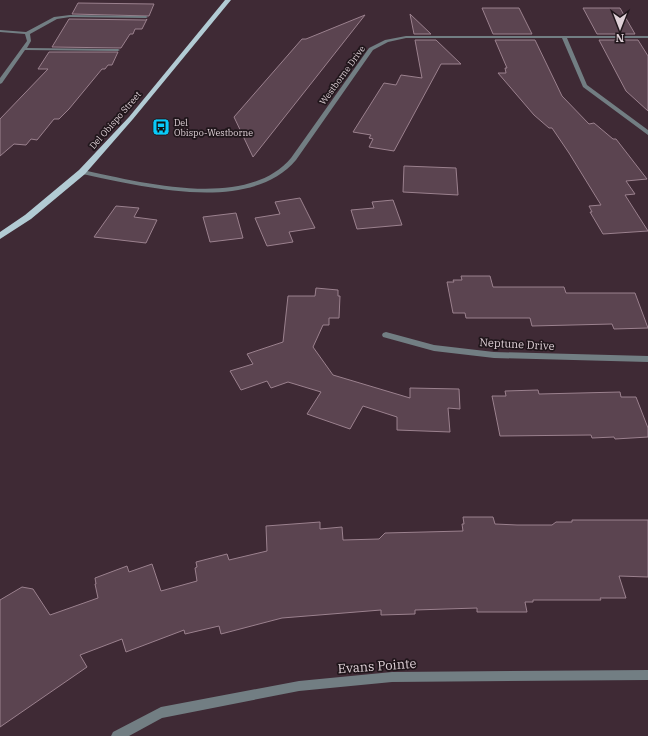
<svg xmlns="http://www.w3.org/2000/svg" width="648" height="736" font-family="'IBM Plex Serif',serif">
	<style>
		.building { fill: #5b4450; stroke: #9b818e }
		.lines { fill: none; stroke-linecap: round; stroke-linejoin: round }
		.street { fill: #727e83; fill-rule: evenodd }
		.primary { fill: #b2cbd4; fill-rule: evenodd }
		.labels { text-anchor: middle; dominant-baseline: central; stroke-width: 3.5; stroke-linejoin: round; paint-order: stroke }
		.far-street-label { font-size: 9px; fill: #dfd1d7; stroke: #20161b }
		.far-poi-label { font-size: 9px; fill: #dfd1d7; stroke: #20161b; text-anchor: start }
		.street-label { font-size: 11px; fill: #dfd1d7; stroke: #20161b }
		.near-street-label { font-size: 13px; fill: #dfd1d7; stroke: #20161b }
	</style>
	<rect width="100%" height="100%" fill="#3f2a35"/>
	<!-- building -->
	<path class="building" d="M78,3l76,1 -5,12 -77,-2z
		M482,8h37l13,26h-39z
		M583,8h37l15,26h-38z
		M410,14l21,20h-17z
		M365,15l-48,61 -64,81 -19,-40 68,-78h4z
		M69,19l77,1 1,-1 -5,10h-7l-2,5h-3l-9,14 -69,-1z
		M415,40h21l25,24h-20l-47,87 -25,-4 4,-8 -4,-1 2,-3 -18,-3 31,-49 12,2 5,-10 21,3z
		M495,40h40l27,56 27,28 5,-1 19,16h3l31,40 -21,2 9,13 -10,1 23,36 -45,3 -13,-22h2l-3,-6 12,-1 -32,-52 -17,-25h-3l-15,-13 -36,-42h8l-1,-5h2z
		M599,40h39l10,16v55l-22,-20z
		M49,52h69l-6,13h-4l-3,4h-3l-33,40 -10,10h-5l-17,21 -6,-1 -5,6 -12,-1 -14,12v-37l48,-50h-10z
		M404,166l52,2 2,27 -55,-3z
		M300,198l15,30 -26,4 4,10 -26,4 -12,-28 25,-4 -5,-12z
		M393,200l9,25 -45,4 -6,-19 23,-2 -2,-6z
		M116,206l23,2 -5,9 23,3 -11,23 -52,-6z
		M236,213l7,25 -33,4 -7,-25z
		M461,276h29l3,11h71l2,6h69l13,35 -34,1 -2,-5 -80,2 -2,-8h-64l-1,-5h-12l-6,-31h7l-1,-2h9z
		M316,288l22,2v6h2l-1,22h-10v7h-6l-10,22 20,28 77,23v-10l49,1 1,20 -12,-1 2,24 -53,-2v-13l-34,-11 -13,23 -43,-15 14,-22 -33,-10 -17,6 -4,-7 -26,9 -11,-19 23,-7 -6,-10 36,-12 5,-46h27z
		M538,390l1,4 81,-2 1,5h15l12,31v9l-33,2 -1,-2 -22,1 -1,-3 -91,1 -8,-40h14l-1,-5z
		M463,517h30l2,7 22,1h35l4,-3h16v-2h76v57l-29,-1 7,22h-26l1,2h-68v2h-8l2,10h-50v-4l-62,2v4l-34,1v-5l-99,8 -61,16 -2,-8 -34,8 -1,-4 -58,22 -4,-13 -42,16 7,12 -87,60v-127l22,-13 11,2 17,26 48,-17 -3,-14h1l-1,-6 32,-12 2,6 23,-8 9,27 36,-10 -2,-13 2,-1 -1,-5 31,-8 2,6 38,-9 -1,-25 54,-4v7l22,-2 1,13 36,-1 6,-6 78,-2 -1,-7h2z"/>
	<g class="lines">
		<!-- street -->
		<path class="street" d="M70,15l76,1 2,1 -2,1 -76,-1 -13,2 -27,15 1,7 -4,7 91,1 2,1 -2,1 -93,-1 -23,33 -2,1v-6l27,-37 -2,-7 -25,-2v-2l26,2 28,-15z
			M406,36h242v2h-81l20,47 61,45v5l-65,-48 -21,-49h-156l-18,4 -15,8 -77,110c-47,55 -154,26 -214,14l-3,-2 3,-2c59,12 164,41 209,-12l78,-110 16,-8z
			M386,332l48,13 60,7 154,4v6l-154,-4 -60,-7 -51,-14 -1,-2 1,-2z
			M648,670v10l-256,2 -93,9 -137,27 -33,18h-18l2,-4 48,-25 138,-26 93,-9z"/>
		<!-- primary -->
		<path class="primary" d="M225,0h6l-98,119 -48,55 -54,45 -31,20v-7l25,-17 54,-45 50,-53z"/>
	</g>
	<!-- icons -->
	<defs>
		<g id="bus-square" transform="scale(0.9)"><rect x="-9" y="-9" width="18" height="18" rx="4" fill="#09cbfa" stroke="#20161b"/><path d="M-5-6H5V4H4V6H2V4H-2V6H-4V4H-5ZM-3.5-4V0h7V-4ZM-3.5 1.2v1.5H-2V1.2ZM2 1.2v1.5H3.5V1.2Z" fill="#111"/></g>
	</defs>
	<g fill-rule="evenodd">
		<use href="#bus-square" x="161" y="127"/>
	</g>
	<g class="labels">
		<!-- far-street labels -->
		<g class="far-street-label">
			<text transform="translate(342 75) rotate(-54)">Westborne Drive</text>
			<text transform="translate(115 120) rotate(-49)">Del Obispo Street</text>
		</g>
		<!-- far-poi labels -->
		<g class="far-poi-label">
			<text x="174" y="122">Del<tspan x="174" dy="10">Obispo-Westborne</tspan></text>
		</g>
		<!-- street labels -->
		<g class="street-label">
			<text transform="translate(517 344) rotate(3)">Neptune Drive</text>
		</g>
		<!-- near-street labels -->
		<g class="near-street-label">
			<text transform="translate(377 666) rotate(-4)">Evans Pointe</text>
		</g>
	</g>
	<!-- north arrow -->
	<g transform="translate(620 28) rotate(180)" stroke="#20161b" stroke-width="3" paint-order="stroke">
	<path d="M0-3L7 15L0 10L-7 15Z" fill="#dfd1d7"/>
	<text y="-6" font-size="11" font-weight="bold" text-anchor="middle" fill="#dfd1d7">N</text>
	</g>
</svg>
